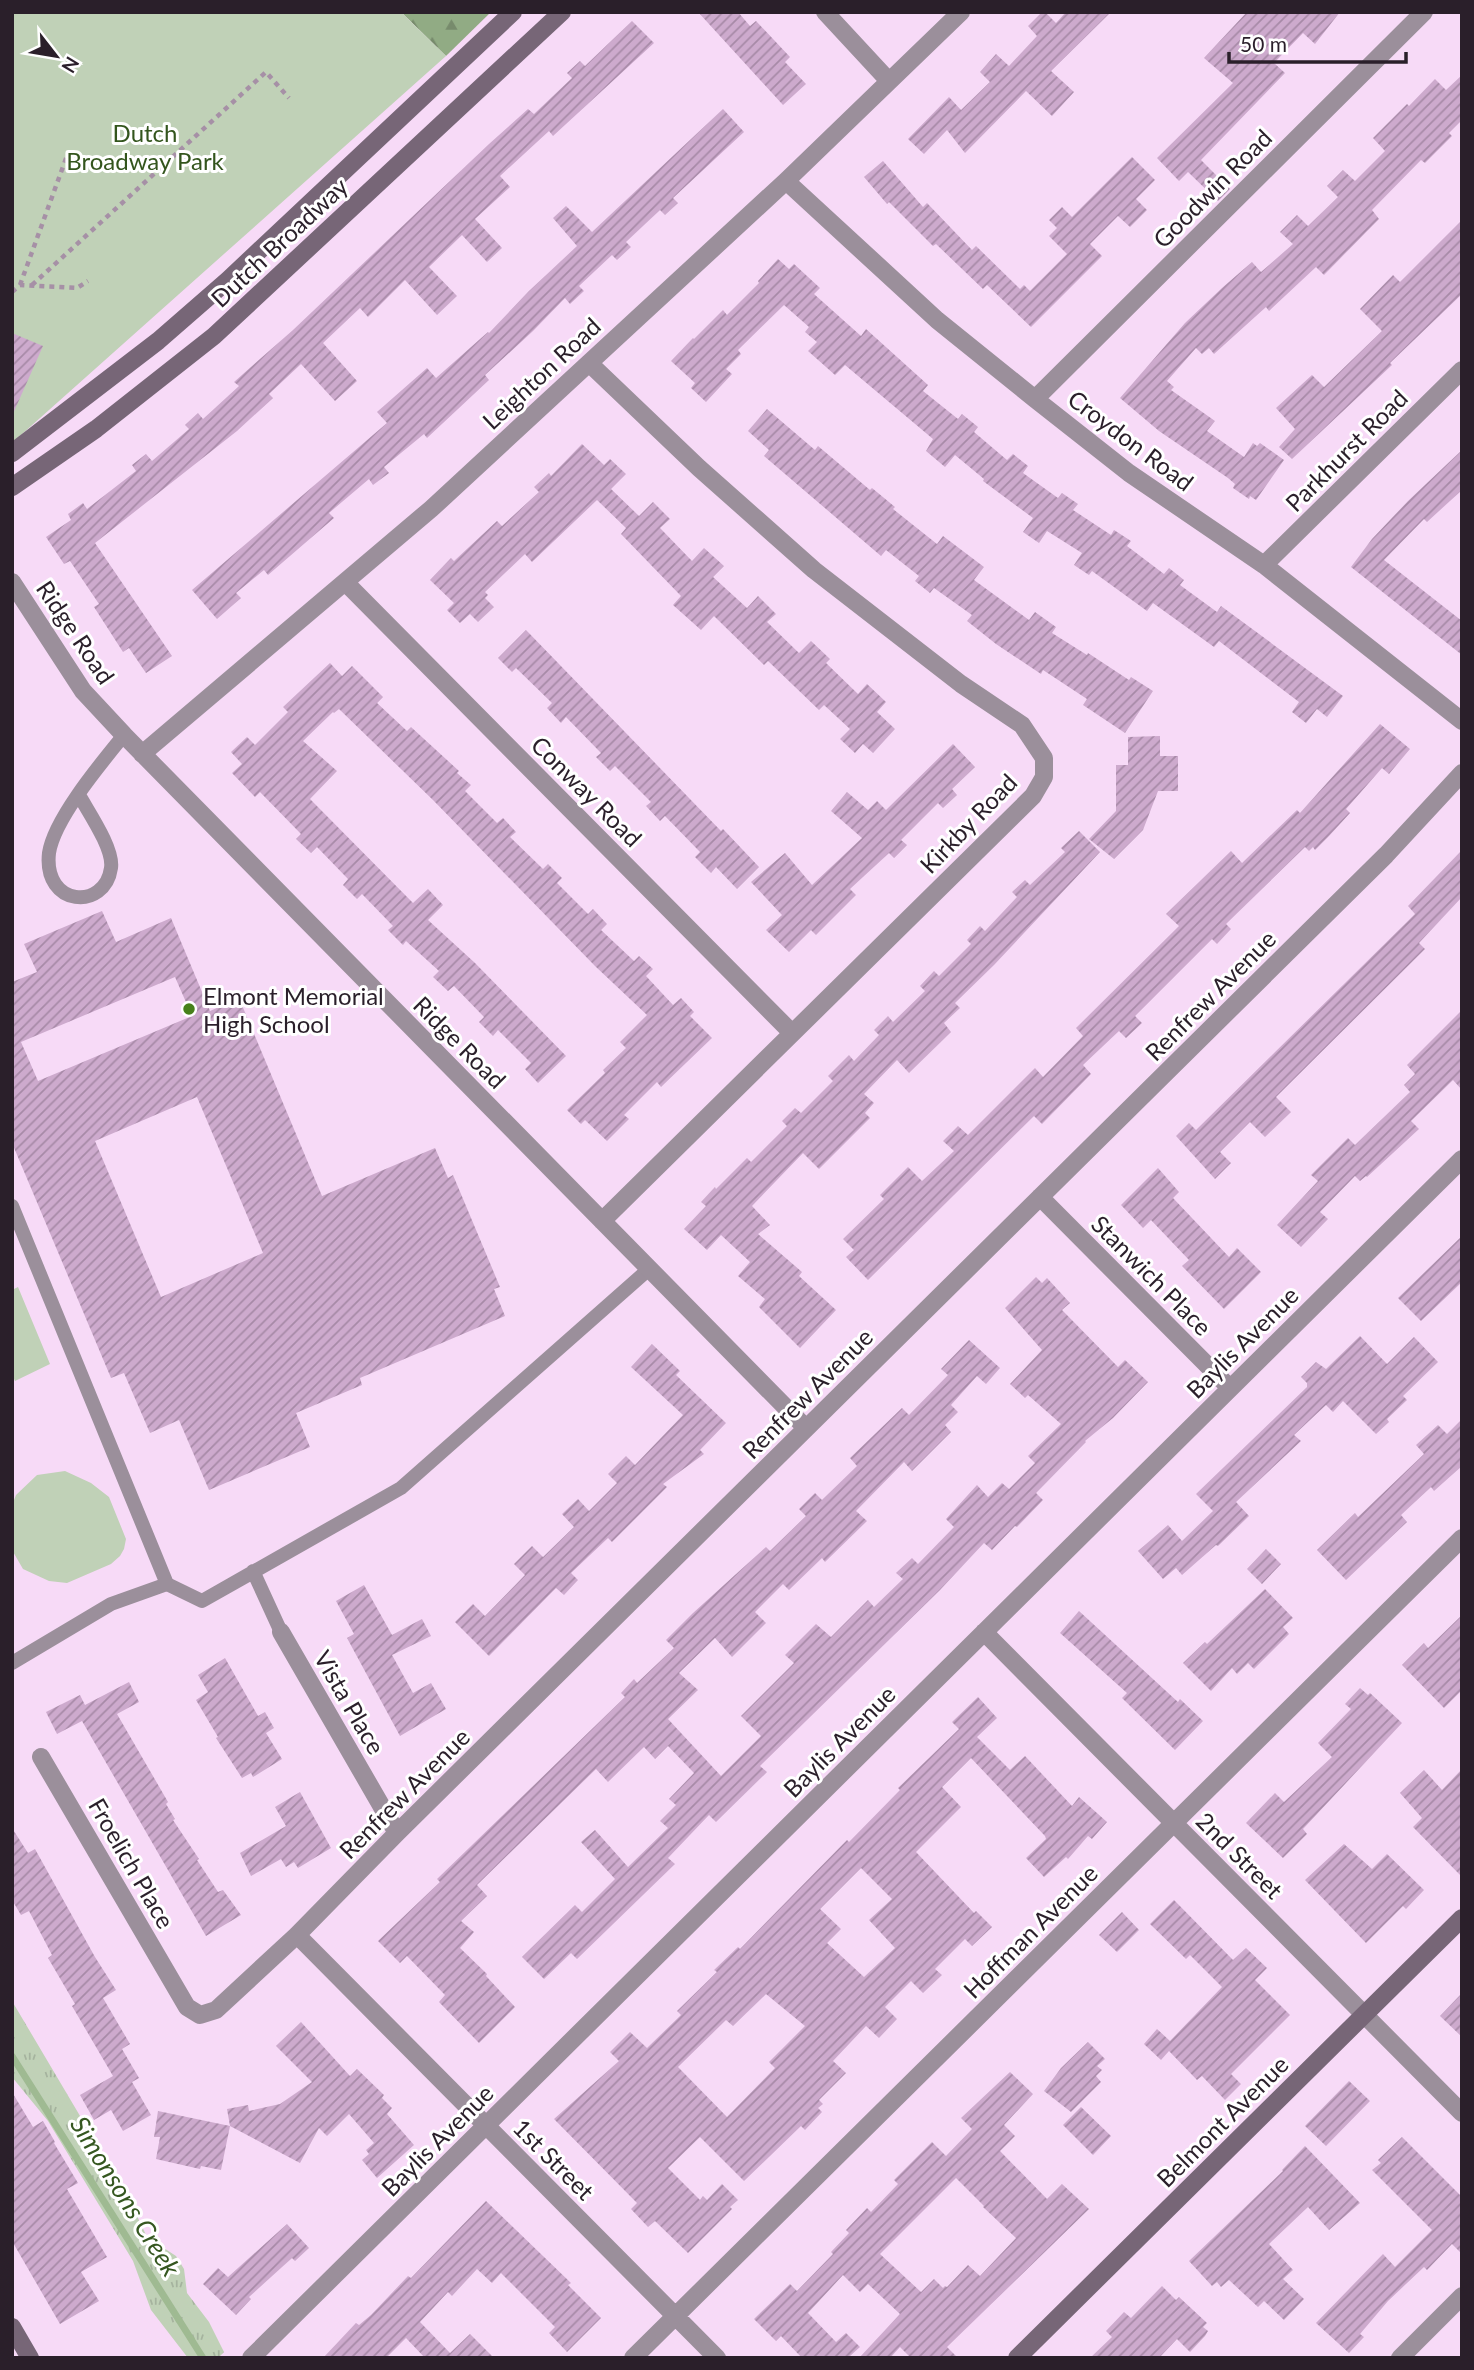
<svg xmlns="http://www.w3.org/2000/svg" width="1474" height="2370" font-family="Lato,sans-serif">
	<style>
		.grass { fill: url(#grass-tufts) }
		.forest { fill: url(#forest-firs) }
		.park { fill: #c0d1b7 }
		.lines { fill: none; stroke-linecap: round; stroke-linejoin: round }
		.stream { stroke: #9fba92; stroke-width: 7 }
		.building { fill: url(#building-hatch); fill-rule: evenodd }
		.path { stroke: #a690a6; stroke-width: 4.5; stroke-dasharray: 5 5; stroke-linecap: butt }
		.lane { stroke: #9b8f9b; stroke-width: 14 }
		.street { stroke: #9b8f9b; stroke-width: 18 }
		.secondary { stroke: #767; stroke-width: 18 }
		.poi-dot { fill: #46801a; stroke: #fff; stroke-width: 2.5 }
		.labels { text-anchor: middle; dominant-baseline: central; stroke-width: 6; stroke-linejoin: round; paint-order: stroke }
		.park-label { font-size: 24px; fill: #33551d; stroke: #fff }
		.street-label { font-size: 24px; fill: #2a1f2a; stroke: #fff }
		.poi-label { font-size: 24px; fill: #2a1f2a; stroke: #fff; text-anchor: start }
		.water-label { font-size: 26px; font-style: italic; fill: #355720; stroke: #fff }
	</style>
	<defs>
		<pattern id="grass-tufts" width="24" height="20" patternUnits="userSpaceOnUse" patternTransform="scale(1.75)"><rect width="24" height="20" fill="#c0d1b7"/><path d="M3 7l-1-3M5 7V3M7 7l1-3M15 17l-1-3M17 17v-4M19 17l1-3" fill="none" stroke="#a5b39e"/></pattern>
		<pattern id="forest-firs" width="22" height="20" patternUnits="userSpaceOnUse" patternTransform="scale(1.75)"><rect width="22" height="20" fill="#91ab84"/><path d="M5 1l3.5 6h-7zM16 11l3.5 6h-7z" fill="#778b6c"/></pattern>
		<pattern id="building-hatch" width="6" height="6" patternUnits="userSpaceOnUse" patternTransform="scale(1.75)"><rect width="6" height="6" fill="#cdaacd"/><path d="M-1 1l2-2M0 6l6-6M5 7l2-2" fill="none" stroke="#a78aa7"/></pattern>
	</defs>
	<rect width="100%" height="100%" fill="#f7daf7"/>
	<!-- grass -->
	<path class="grass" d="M12,2001l116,196 19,40 29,19 8,13 3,24 22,29 15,30 -6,6h-30l-37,-48 -18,-49 -85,-140 -36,-44z"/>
	<!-- forest -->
	<path class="forest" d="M401,12h90l-45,44z"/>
	<!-- park -->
	<path class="park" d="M12,12h389l45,44 -434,387z
		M18,1287l32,77 -35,17 -3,-7v-84z
		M65,1471l26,12 18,14 17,42 -2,10 -4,7 -9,8 -44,19 -18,-2 -26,-12 -11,-19v-45l4,-10 21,-20z"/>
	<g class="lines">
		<!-- stream -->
		<path class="stream" d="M12,2056l191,302"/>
	</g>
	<!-- building -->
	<path class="building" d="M698,12h40l12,14 6,-5 34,36 -5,5 21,22 -23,21z
		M1042,12h3l11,11 10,-11h45l-60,59 23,21 -22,24 -26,-25 -61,62 -18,-23 -23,24 -16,-15 41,-42 12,13 29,-28 -10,-10 16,-18 13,12 28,-30 -9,-10z
		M1247,12h93l-25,32 -12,-11 -29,30 11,10 -84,87 29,29 -12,12 -30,-29 -9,9 -22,-23 76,-75 -29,-25z
		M632,21l22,22 -101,93 -4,-5 -49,45 10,11 -35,32 27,29 -15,14 -25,-27 -33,32 28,29 -20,19 -32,-35 -37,37 -8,-9 -37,35 34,38 -22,20 -34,-37 -32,30 4,4 -36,33 -142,112 77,113 -26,17 -17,-25 -6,4 -29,-45 5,-3 -29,-43 -6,3 -18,-27 25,-17 -3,-6 15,-11 4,6 49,-38 -4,-6 14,-11 6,7 37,-32 -4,-4 13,-12 5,6 36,-33 -5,-4 59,-52 196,-186 39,-35 6,5 38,-36 -5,-5 13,-12 5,5z
		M1462,75v45l-13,13 3,3 -27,27 -4,-3 -49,50 7,9 -55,56 -8,-8 -47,44 -3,-4 -52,47 -5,-6 -7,6 -6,-6 -29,33 7,6 -3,3 44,31 -8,10 37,26 9,-14 4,3 3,-3 24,17 -28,40 -6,-4 -1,3 -16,-11 2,-4 -7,-6 -69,-47 -39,-33 65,-75 37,-35 30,-26 9,10 32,-28 -13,-12 17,-17 11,11 30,-29 -11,-11 16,-16 12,11 30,-30 -12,-13 34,-34 2,2 26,-27 11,11z
		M723,109l21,23 -71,66 5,5 -13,12 -5,-5 -34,32 5,5 -14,13 -5,-5 -33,31 5,5 -14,13 -5,-6 -32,33 -48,44 4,5 -62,58 -3,-4 -40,33 5,6 -16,12 -4,-6 -40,34 5,5 -66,57 -4,-5 -28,23 5,5 -24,21 -25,-29 195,-167 -10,-11 50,-44 9,10 52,-46 1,1 40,-42 48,-45 -24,-28 13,-12 26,26z
		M1132,157l23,23 -19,19 11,11 -17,17 -12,-11 -28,28 12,12 -71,71 -44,-42 -4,4 -47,-45 -3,2 -44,-44 -2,2 -23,-27 19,-16 40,46 4,-4 45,47 4,-4 44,43 4,-4 6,6 37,-37 -18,-18 8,-8 -8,-8 13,-13 10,10z
		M1462,220v74l-72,69 2,2 -100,94 -13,-12 16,-18 -19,-21 36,-33 12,12 58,-56 -22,-22 33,-34 7,7z
		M778,259l11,10 5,-5 26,24 -6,6 47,42 5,-7 62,56 -5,6 35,28 4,-5 16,13 -4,5 33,28 6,-6 15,12 -5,7 35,25 4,-5 16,11 -5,6 38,25 3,-5 17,11 -4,5 37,28 5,-6 15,12 -4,5 37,27 4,-6 122,90 -16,21 -10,-8 -11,14 -14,-11 7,-10 -80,-61 -5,6 -61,-44 -6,8 -55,-40 -3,4 -15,-10 8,-12 -35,-22 -8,12 -16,-11 10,-14 -50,-37 1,-2 -29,-24 -10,12 -19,-16 7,-12 -88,-74 -10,10 -27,-24 9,-9 -12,-10 4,-5 -25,-22 -46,45 3,4 -15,15 6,5 -26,28 -15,-14 4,-5 -24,-22 22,-23 1,1 29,-29 4,5 32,-32 -1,-2z
		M12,333l31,13 -31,70z
		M767,409l48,41 3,-4 52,44 2,-2 23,19 -2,2 44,35 6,-8 41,31 -10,13 55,40 6,-8 21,15 -4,6 35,22 1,-2 41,27 2,-3 22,14 -28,42 -42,-28 4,-6 -44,-29 -2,4 -45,-30 -29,-23 5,-6 -38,-27 -4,5 -15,-12 4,-5 -33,-26 -5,6 -117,-100 5,-6 -21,-19z
		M582,444l22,21 6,-6 16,15 -15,15 28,27 14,-14 17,17 -10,9 32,33 12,-13 20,18 -11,11 34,31 11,-12 18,18 -9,8 32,31 12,-12 19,18 -4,4 32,31 9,-10 19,18 -9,10 18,17 -22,24 -10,-9 -8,9 -15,-14 10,-10 -26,-24 -5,5 -51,-49 -4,4 -50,-49 -13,14 -28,-25 8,-9 -60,-62 5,-6 -29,-28 -65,62 -7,-8 -40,38 3,3 -3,3 9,9 -16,15 -8,-8 -10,9 -13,-13 7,-7 -24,-23 21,-22 3,3 43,-40 5,5 37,-34 -5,-5 15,-14 2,3z
		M1462,450v40l-35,32 -3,-3 -40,41 78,61v34l-111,-88 21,-28 36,-38z
		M526,630l195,201 2,-2 36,38 -22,22 -21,-22 -5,6 -16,-16 5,-5 -35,-36 -5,5 -14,-15 5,-4 -36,-36 -5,5 -14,-14 5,-4 -35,-36 -5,6 -14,-15 5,-5 -36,-35 -4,4 -14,-14z
		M330,663l12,13 10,-10 31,31 -6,6 30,28 4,-4 48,44 -2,2 14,12 -6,6 32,32 6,-5 13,14 -6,5 33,32 5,-5 14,14 -5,5 31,31 5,-5 14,15 -6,6 33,31 5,-5 14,13 -7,7 27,29 8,-7 13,14 -4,4 22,22 -51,49 -4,-5 -33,33 5,4 -22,22 -22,-21 -4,4 -14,-14 38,-37 -2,-3 23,-22 -6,-6 27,-27 -52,-49 -162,-166 -94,-91 -5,4 -1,-1 -30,29 34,30 -27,28 103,104 15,-14 15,16 -15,15 47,43 91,93 -28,27 -13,-14 6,-6 -33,-33 -5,6 -14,-14 5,-5 -30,-31 -6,5 -15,-14 6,-6 -33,-30 -3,4 -15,-15 5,-4 -31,-32 -5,5 -14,-14 5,-6 -31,-32 -6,6 -15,-14 5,-5 -41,-42 -5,5 -23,-24 10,-9 -11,-12 16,-15 8,8 33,-33 -5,-5z
		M1380,724l30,25 -21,25 -7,-6 -36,41 4,4 -21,23 -14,14 -2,-3 -4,4 -4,-4 -79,77 5,5 -14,15 -5,-5 -77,77 7,7 -16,15 -7,-7 -36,34 8,9 -49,50 -8,-8 -166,164 -22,-23 8,-7 -11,-11 41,-40 -4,-4 28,-28 14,14 32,-30 -11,-10 15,-15 10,9 67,-67 8,9 40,-41 -7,-8 103,-102 -13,-12 65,-63 11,12 55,-53 3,3z
		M1160,736v20h18v35h-20l-15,39 -29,29 -25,-20 27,-28v-46h12v-28z
		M953,744l22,23 -23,22 5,6 -14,13 -5,-5 -37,37 6,5 -13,13 -5,-5 -39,36 6,6 -40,40 -5,-5 -22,22 -23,-22 16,-15 -31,-33 34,-29 27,32 50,-47 -31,-27 16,-19 21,18 9,-9 9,9z
		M1079,831l21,21 -106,113 -39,38 5,5 -16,15 7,9 -42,41 -12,-13 -33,34 10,9 -9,10 5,5 -51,51 -16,-16 -51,53 18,19 -12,9 44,38 -3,4 37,34 -36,38 -41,-41 6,-8 -27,-23 12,-14 -29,-27 -14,15 -23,-21 22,-23 -5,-4 14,-15 1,2 31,-31 4,4 36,-36 -5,-5 13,-13 6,5 32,-32 -5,-5 21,-21 5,6 25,-26 -5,-5 14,-14 5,6 32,-31 -5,-5 14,-15 5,5 32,-32 -4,-4 13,-14 5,5 32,-34 -5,-5 13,-12 5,5 35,-33 -4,-4z
		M1462,850v47l-43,46 6,6 -149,148 15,15 -26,25 -15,-15 -30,30 11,11 -16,16 -39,-43 13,-13 7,7 219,-216 -7,-8z
		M102,911l14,31 55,-24 39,93 29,-13 83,198 113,-48 13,30 5,-3 47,112 -6,2 11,27 -145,62 2,7 -66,28 14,34 -101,43 -30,-70 -29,13 -26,-60 -13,5 -99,-235v-161l25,-10 -13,-28zM175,977l17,39 -154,65 -17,-39zM197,1097l66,156 -102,44 -66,-156z
		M1462,1010v80l-9,-10 -42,41 8,8 -52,48 -1,-1 -6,5 -5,-5 -35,36 8,7 -27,28 -24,-22 41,-44 -7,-6 37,-37 7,7 55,-53 -6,-7 11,-11 -8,-9z
		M1158,1168l21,24 -6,6 56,59 8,-9 24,24 -37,37 -42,-43 7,-6 -38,-40 -8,8 -22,-23z
		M1462,1236v46l-41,39 -23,-23z
		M1036,1277l6,6 5,-5 23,25 -8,7 56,57 7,-7 23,22 -35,36 -28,23 1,1 -50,51 7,7 -26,27 -2,-1 -23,24 -8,-7 -44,47 -180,176 7,6 -51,50 -7,-7 -41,43 7,6 -98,95 -6,-6 -27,26 -22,-22 53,-52 7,7 33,-33 -34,-37 14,-12 33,37 40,-39 -8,-7 16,-16 -7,-6 25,-26 -26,-27 -13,13 -11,-12 -36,35 -12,-13 -119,116 10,11 -26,25 13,11 -14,16 27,26 -1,2 29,31 -36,36 -40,-41 6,-7 -38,-39 -7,7 -22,-22 62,-59 -3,-3 188,-182 -4,-4 13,-14 3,4 37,-35 -8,-8 27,-27 73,-66 4,4 36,-35 -7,-7 16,-16 7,7 35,-34 -7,-8 52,-50 7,7 39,-40 -7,-6 28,-29 31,28 -14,16 -9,-8 -26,29 7,7 -13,13 6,7 -39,39 -8,-9 -48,49 11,10 -42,41 -3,-4 -33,32 -6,-6 -28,28 11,11 -34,34 -17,-19 -36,35 19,17 -30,29 53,57 40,-40 -20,-20 53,-53 -9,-8 31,-31 15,13 37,-37 6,7 29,-28 -7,-6 16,-15 6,6 36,-37 -8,-8 31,-34 11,12 14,-14 7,6 26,-26 -7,-7 33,-32 -33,-29 -3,3 -15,-14 32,-34 -37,-42z
		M1360,1336l27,28 27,-27 24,25 -35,34 4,4 -20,19 2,3 -13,12 -33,-33 -10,11 -7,-7 -32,30 7,6 -65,61 13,14 -31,30 -2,-1 -34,30 -6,-7 -13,11 -25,-28 30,-26 14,16 31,-30 -17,-17 111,-107v-4l-6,-6 15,-15 10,7z
		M652,1344l28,27 -4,4 50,48 -26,27 4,4 -41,30 4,3 -55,55 -4,-4 -37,35 7,7 -14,15 -8,-7 -67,68 -34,-34 18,-18 12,12 40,-41 -11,-11 18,-18 11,11 31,-30 -12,-13 16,-15 11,12 28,-28 -9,-9 18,-18 9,9 48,-50 -52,-48z
		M1462,1419v47l-28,25 -3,-4 -30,28 6,7 -61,58 -29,-30 38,-37 3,4 66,-63 -8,-9 22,-20 9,9z
		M1266,1549l15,15 -19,20 -15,-15z
		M364,1585l28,50 30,-16 9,17 -39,19 21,38 18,-10 15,26 -46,27 -53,-98 7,-4 -18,-33z
		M1265,1589l28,29 -10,9 6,7 -35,35 -6,-6 -11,11 -5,-6 -21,23 -28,-28 22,-21 2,2z
		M1079,1611l99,91 2,-3 23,22 -28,29 -53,-52 5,-5 -67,-60z
		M1462,1615v75l-18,18 -42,-43 22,-22 4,5z
		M225,1658l33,58 7,-4 9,16 -8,5 16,26 -29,18 -2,-4 -9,5 -26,-40 2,-1 -22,-37 12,-8 -10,-17z
		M129,1682l10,20 -22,12 51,88 -2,2 9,15 -2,1 26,39 -2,1 21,32 5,-2 18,25 -35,21 -124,-215 -25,13 -11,-22 34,-17 5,10z
		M1360,1688l8,7 2,-2 32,30 -99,106 4,5 -24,24 -37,-35 29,-30 9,9 48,-45 -14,-14 33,-34 -6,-5z
		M978,1697l19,21 -20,19 33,33 15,-14 47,50 7,-9 28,25 -15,17 -4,-3 -20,23 -2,-2 -22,20 -18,-19 20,-19 -1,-3 -74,-78 -29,29 19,20 -45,45 58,61 2,-2 16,16 -20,19 -7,-7 -30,30 7,6 -19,18 -12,-12 -26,26 12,12 -18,19 -13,-12 -33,35 13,12 -27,27 4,4 -5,4 4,4 -17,18 -4,-4 -57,55 -44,-44 -32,31 32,32 3,-4 4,4 15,-16 16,16 -8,7 2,2 -44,44 -33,-32 -7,6 -17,-18 6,-6 -83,-84 65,-58 -9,-9 20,-20 17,16 34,-33 -4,-4 40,-39 -3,-2 24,-23 2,2 107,-109 2,2 51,-52 -2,-2 61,-59 -7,-7zM861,1868l31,31 -23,21 26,28 -31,29 -37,-34 14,-14 -21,-20zM766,1994l39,32 -36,36 6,6 -48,49 -49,-50 48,-47 7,6z
		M1462,1769v108l-49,-50 9,-9 -22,-25 24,-23 18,20z
		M300,1792l31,56 -33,20 -4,-6 -8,5 -5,-8 -30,17 -11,-23 46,-27 -11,-19z
		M12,1828l16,25 7,-4 60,108 21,33 -13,8 27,46 -8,5 17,29 -7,4 19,33 -28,16 -12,-21 -17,10 -14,-25 33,-19 -41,-70 3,-2 -27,-46 4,-3 -23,-44 -8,4 -9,-15z
		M1344,1844l28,25 15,-15 37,36 -18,19 -3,-3 -37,37 -61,-63z
		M1174,1900l59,60 13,-12 21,20 -12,12 35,35 -59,59 10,10 -16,16 -23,-24 -5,4 -28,-29 -8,9 -17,-16 13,-15 13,12 52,-54 -32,-32 -4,4 -36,-35z
		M1122,1912l17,18 -22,22 -18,-17z
		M1462,1993v44l-22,-21z
		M301,2022l49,54 7,-7 27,26 -2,3 10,10 -5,6 27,31 -37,33 -15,-18 7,-6 -3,-4 8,-7 -25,-29 -22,22 -8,-8 -19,35 -70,-37 -3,-17 21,-4 1,6 31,-7 32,-22 -36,-36z
		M1088,2042l17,17 -8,7 5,4 -6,6 5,6 -30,30 -27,-21 17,-23z
		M1010,2072l23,22 -29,31 11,11 -15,15 47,48 15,-15 27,25 -142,138 11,11h-47l-11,-11 -10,11h-31l41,-44 -32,-30 -8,8 -17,-17 -35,38 28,29 10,-9 14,14 -10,9 2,2h-50l-21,-22 -5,5 -22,-22 36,-35 7,7 36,-37 -2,-2 18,-19 -3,-3 21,-22 4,4 27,-28 -4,-4 38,-38 14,14 26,-27 -11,-11zM956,2178l28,28 -1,1 33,31 -36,38 -12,-11 -21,22 -2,-1 -2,2 -9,-9 -13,13 -41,-38z
		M1349,2081l21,20 -44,45 -21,-20z
		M12,2092l21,35 10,-6 12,21 -1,1 24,40 -11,6 40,68 -26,15 18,29 -39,23 -48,-83z
		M1081,2107l30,29 -18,19 -30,-30z
		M158,2111l72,15 -9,44 -20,-4 -1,3 -44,-10 4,-22h-6z
		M1402,2137l60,60v57l-10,-10 -25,26 -3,-3 -36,34 -28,33 4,3 -15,16 -33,-30 67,-69 12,13 37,-37 -60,-60 9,-7 -3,-3z
		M1305,2146l55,57 -31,27 -21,-23 -39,37 24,26 -10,9 21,20 -20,21 -20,-19 -6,6 -29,-27 -8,7 -4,-5 -5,4 -23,-25 94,-90 -1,-1z
		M486,2201l85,82 -3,2 33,33 -34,34 -18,-19 6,-6 -54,-54 -9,10 -15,-14 -25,27 -4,-4 -28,30 30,31 20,-19 24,24h-69l-19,-20 -20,20h-63l33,-35 3,2 12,-10 37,-39 3,2z
		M287,2224l22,24 -14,13 -3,-3 -43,39 2,2 -15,16 -33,-31 15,-16 10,9z
		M1162,2286l14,14 3,-3 28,26 -4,4 5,4 -3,5 -15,16 -13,-13 -18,19h-69l22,-21 -6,-6 18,-19 7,6z"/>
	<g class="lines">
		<!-- path -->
		<path class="path" d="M20,285l48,-132
			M32,285l234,-213 23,26
			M12,292l8,-7 57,3 11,-7"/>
		<!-- lane -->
		<path class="lane" d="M79,795c10,18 35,54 32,73 -6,43 -68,39 -62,-15 5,-34 53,-91 75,-118
			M12,1206l155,378
			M253,1571l28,61
			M12,1663l99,-59 56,-20 35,17 199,-113 248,-219"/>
		<!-- street -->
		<path class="street" d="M825,12l63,68
			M786,181l151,139 98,79 94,74 135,92 198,156
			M589,363l110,105 115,102 147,114 61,41 22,33v19l-11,19 -431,425
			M1035,399l389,-387
			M1264,565l198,-195
			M12,582l71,109 41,44 682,693
			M346,583l446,450
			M142,754l289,-245 355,-328 175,-169
			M1040,1197l190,191
			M281,1632l116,201
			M984,1632l478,481
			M41,1757l146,250 13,8 16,-5 81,-75 100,-102 989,-978 76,-82
			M297,1935l420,423
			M251,2358l1211,-1199
			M633,2358l829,-820
			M1400,2358l62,-62"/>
		<!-- secondary -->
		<path class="secondary" d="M12,453l146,-112 70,-61 285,-268
			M12,487l84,-58 118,-93 348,-324
			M12,2327l18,31
			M1017,2358l445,-440"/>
	</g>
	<!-- markers -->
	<circle class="poi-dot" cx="189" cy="1009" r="7"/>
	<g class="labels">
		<!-- park labels -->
		<g class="park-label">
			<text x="145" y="132">Dutch<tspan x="145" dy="28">Broadway Park</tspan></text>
		</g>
		<!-- street labels -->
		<g class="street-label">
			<text transform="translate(1212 188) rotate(-45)">Goodwin Road</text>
			<text transform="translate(279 242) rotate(-43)">Dutch Broadway</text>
			<text transform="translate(541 373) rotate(-43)">Leighton Road</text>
			<text transform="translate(1131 440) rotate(37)">Croydon Road</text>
			<text transform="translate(1346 450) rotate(-45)">Parkhurst Road</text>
			<text transform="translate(76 632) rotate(56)">Ridge Road</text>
			<text transform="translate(587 791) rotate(45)">Conway Road</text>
			<text transform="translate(968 823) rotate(-46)">Kirkby Road</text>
			<text transform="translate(1210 995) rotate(-45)">Renfrew Avenue</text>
			<text transform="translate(460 1042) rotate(45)">Ridge Road</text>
			<text transform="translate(1152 1275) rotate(45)">Stanwich Place</text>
			<text transform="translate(1242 1342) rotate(-45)">Baylis Avenue</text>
			<text transform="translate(807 1393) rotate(-45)">Renfrew Avenue</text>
			<text transform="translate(350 1702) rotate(60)">Vista Place</text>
			<text transform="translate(839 1741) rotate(-45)">Baylis Avenue</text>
			<text transform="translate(404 1793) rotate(-45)">Renfrew Avenue</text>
			<text transform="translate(1240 1855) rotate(45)">2nd Street</text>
			<text transform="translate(132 1863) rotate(60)">Froelich Place</text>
			<text transform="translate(1030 1931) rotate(-45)">Hoffman Avenue</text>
			<text transform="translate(1222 2121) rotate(-45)">Belmont Avenue</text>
			<text transform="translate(437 2140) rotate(-45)">Baylis Avenue</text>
			<text transform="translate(554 2159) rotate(45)">1st Street</text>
		</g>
		<!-- poi labels -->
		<g class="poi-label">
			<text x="203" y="995">Elmont Memorial<tspan x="203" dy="28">High School</tspan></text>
		</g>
		<!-- water labels -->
		<g class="water-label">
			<text transform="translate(126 2196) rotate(58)">Simonsons Creek</text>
		</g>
	</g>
	<!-- border -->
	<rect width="1474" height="2370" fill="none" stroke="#2a1f2a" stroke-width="28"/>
	<!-- north arrow -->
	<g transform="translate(56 56) rotate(121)" stroke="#ffffff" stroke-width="5" paint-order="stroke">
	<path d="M0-5L12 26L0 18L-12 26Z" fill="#2a1f2a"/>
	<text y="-10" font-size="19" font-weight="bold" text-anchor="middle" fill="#2a1f2a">N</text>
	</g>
	<!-- scale -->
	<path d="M1229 52v10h177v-10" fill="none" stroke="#2a1f2a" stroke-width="3.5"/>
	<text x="1240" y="52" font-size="21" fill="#2a1f2a" stroke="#ffffff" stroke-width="5" paint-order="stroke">50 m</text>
</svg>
